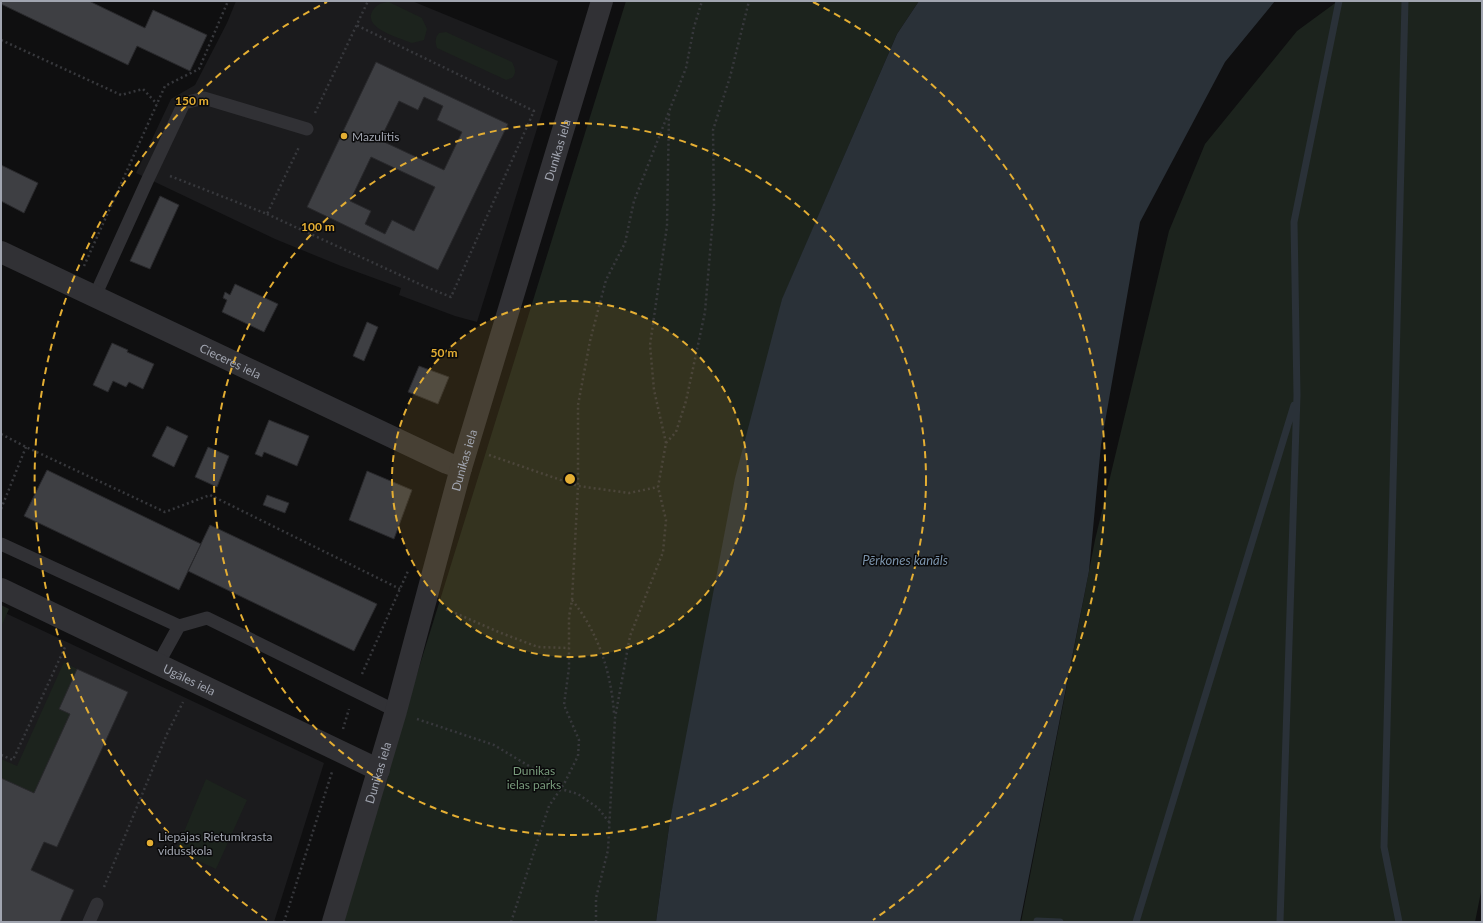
<svg xmlns="http://www.w3.org/2000/svg" width="1483" height="923" font-family="Lato,sans-serif">
	<style>
		.built { fill: #1b1b1d }
		.green { fill: #1c231d }
		.water { fill: #2a3138 }
		.lines { fill: none; stroke-linecap: round; stroke-linejoin: round }
		.stream { stroke: #2a3138; stroke-width: 7 }
		.building { fill: #3e3f43; stroke: #29292c; fill-rule: evenodd }
		.path { stroke: #37383c; stroke-width: 2.5; stroke-dasharray: 2 3; stroke-linecap: butt }
		.service { stroke: #313135; stroke-width: 13 }
		.minor { stroke: #313135; stroke-width: 22 }
		.ring { fill: none; stroke: #e4ae33; stroke-width: 2; stroke-dasharray: 7 5 }
		.poi-dot { fill: #e4ae33; stroke: #0a0a0b; stroke-width: 1.5 }
		.labels { text-anchor: middle; dominant-baseline: central; stroke-width: 3; stroke-linejoin: round; paint-order: stroke }
		.poi-label { font-size: 12px; fill: #a1a5b0; stroke: #0a0a0b; text-anchor: start }
		.street-label { font-size: 12px; fill: #a1a5b0; stroke: #0a0a0b }
		.park-label { font-size: 12px; fill: #799b7c; stroke: #0a0a0b }
		.water-label { font-size: 13px; font-style: italic; fill: #7a92aa; stroke: #0a0a0b }
		.centre { fill: #e4ae33; stroke: #0a0a0b; stroke-width: 2 }
		.ring-label { font-size: 12px; text-anchor: middle; font-weight: bold; fill: #e4ae33; stroke: #0a0a0b; stroke-width: 3; stroke-linejoin: round; paint-order: stroke }
	</style>
	<rect width="100%" height="100%" fill="#0f0f10"/>
	<!-- built -->
	<path class="built" d="M236,1h176l146,60 -81,261 -22,-6 -56,-21 2,-7 -60,-22 -66,-27 -139,-66 35,-74 24,-14 32,-62z
		M1,611l323,152 -50,159h-273z"/>
	<!-- green -->
	<path class="green" d="M626,1h293l-22,33 -115,266 -112,520 -14,102h-316z
		M1338,1h144v886l-7,35h-454l74,-382 74,-309 36,-87 92,-113z
		M389,2l33,16 5,11 -3,11 -12,3c-12,-5 -51,-15 -39,-33 5,-7 9,-7 16,-8z
		M446,32l66,30c3,6 5,10 0,16l-6,2 -69,-32c-2,-7 -2,-10 2,-15z
		M1,605l8,4 -8,18z
		M64,662l13,7 -18,40 11,5 -36,79 -33,-15v-19l16,7z
		M206,779l41,21 -31,69 -40,-18z"/>
	<!-- water -->
	<path class="water" d="M919,1h356l-50,61 -85,160 -39,223 -12,126 -69,351h-364l14,-102 65,-342 47,-179 115,-265z"/>
	<g class="lines">
		<!-- stream -->
		<path class="stream" d="M1037,921l23,1
			M1136,922l158,-517
			M1280,922l17,-527 -3,-173 45,-221
			M1399,922l-15,-75 21,-846"/>
	</g>
	<!-- building -->
	<path class="building" d="M1,1h88l56,27 8,-18 54,25 -17,36 -53,-25 -9,19 -127,-61z
		M376,62l132,62 -70,146 -131,-63zM424,97l19,9 -6,14 25,12 -18,38 -64,-30 19,-39 19,9zM371,157l64,30 -21,44 -22,-11 -7,14 -20,-10 6,-13 -21,-10z
		M1,165l37,18 -14,30 -23,-12z
		M160,196l19,9 -29,64 -20,-8z
		M235,284l43,20 -14,28 -42,-20 5,-12 -4,-2 2,-6 5,3z
		M367,322l11,5 -14,34 -11,-5z
		M112,343l16,7 -1,2 27,12 -11,25 -14,-7 -3,5 -13,-6 -5,11 -15,-7z
		M419,366l30,11 -11,27 -30,-12z
		M269,420l40,16 -12,30 -33,-14 -2,5 -7,-3z
		M167,426l21,10 -14,31 -22,-11z
		M208,447l21,9 -12,31 -22,-10z
		M47,470l154,74 -22,46 -155,-74z
		M367,471l45,19 -18,49 -45,-19z
		M267,495l22,8 -4,10 -22,-8z
		M210,525l167,79 -23,47 -166,-80z
		M77,669l51,23 -71,155 -13,-5 -13,28 43,20 -14,32h-59v-144l33,15 36,-79 -11,-5z"/>
	<g class="lines">
		<!-- path -->
		<path class="path" d="M1,40l120,55 22,-6 14,15
			M315,113l53,-112
			M170,176l97,38 32,-67
			M267,214l159,73 25,10 83,-186 -178,-86
			M84,266l81,-180 34,-17 29,-68
			M1,434l25,13 139,65 45,-17 190,94
			M666,443l10,-11 10,-31 19,-89 9,-107 -1,-75 17,-53 19,-76
			M489,455l89,31 51,7 29,-6
			M1,509l25,-62
			M572,600c26,32 39,72 42,113
			M446,609l55,24 37,14 31,1
			M362,674l46,-103
			M417,719l77,26 45,27 22,17 17,5 20,14 11,14
			M343,729l6,-20
			M1,755l12,5 53,-115
			M104,887l63,-153 16,-32
			M284,922l48,-150
			M511,922l38,-116 15,-22 14,-28 1,-16 -15,-35 5,-37v-51l3,-17 6,-114v-81l12,-64 16,-61 19,-37 9,-42 52,-133 8,-41 8,-26
			M596,922v-24l12,-48 7,-132 15,-82 33,-84 3,-32 -8,-33 8,-44 -12,-53 -4,-45 17,-119 2,-112"/>
		<!-- service -->
		<path class="service" d="M95,296l53,-117 36,-76 20,-5 103,31
			M1,544l178,82
			M158,664l21,-38 28,-8 189,93
			M89,922l8,-18"/>
		<!-- minor -->
		<g class="minor">
			<path id="s1" d="M1,252l446,211 14,5"/>
			<path id="s2" d="M1,589l378,181"/>
			<path id="s3" d="M333,922l63,-211 65,-243 141,-467"/>
		</g>
	</g>
	<!-- distance rings -->
	<circle cx="570" cy="479" r="178" fill="#e4ae33" fill-opacity=".12"/>
	<g class="ring">
		<circle cx="570" cy="479" r="178"/>
		<circle cx="570" cy="479" r="356"/>
		<path d="M267 920A535 535 0 0 1 327 2M813 2A535 535 0 0 1 873 920"/>
	</g>
	<!-- markers -->
	<g class="poi-dot">
		<circle cx="344" cy="136" r="4"/>
		<circle cx="150" cy="843" r="4"/>
	</g>
	<g class="labels">
		<!-- poi labels -->
		<g class="poi-label">
			<text x="352" y="136">Mazulītis</text>
			<text x="158" y="836">Liepājas Rietumkrasta<tspan x="158" dy="14">vidusskola</tspan></text>
		</g>
		<!-- street labels -->
		<g class="street-label">
			<text stroke="none"><textPath href="#s3" startOffset="804">Dunikas iela</textPath></text>
			<text stroke="none"><textPath href="#s1" startOffset="254">Cieceres iela</textPath></text>
			<text stroke="none"><textPath href="#s3" startOffset="480">Dunikas iela</textPath></text>
			<text stroke="none"><textPath href="#s2" startOffset="209">Ugāles iela</textPath></text>
			<text stroke="none"><textPath href="#s3" startOffset="156">Dunikas iela</textPath></text>
		</g>
		<!-- park labels -->
		<g class="park-label">
			<text x="534" y="770">Dunikas<tspan x="534" dy="14">ielas parks</tspan></text>
		</g>
		<!-- water labels -->
		<g class="water-label">
			<text x="905" y="560">Pērkones kanāls</text>
		</g>
	</g>
	<circle cx="570" cy="479" r="6" class="centre"/>
	<g class="ring-label">
		<text x="192" y="105">150 m</text>
		<text x="318" y="231">100 m</text>
		<text x="444" y="357">50 m</text>
	</g>
	<!-- border -->
	<rect width="1483" height="923" fill="none" stroke="#a1a5b0" stroke-width="4"/>
</svg>
